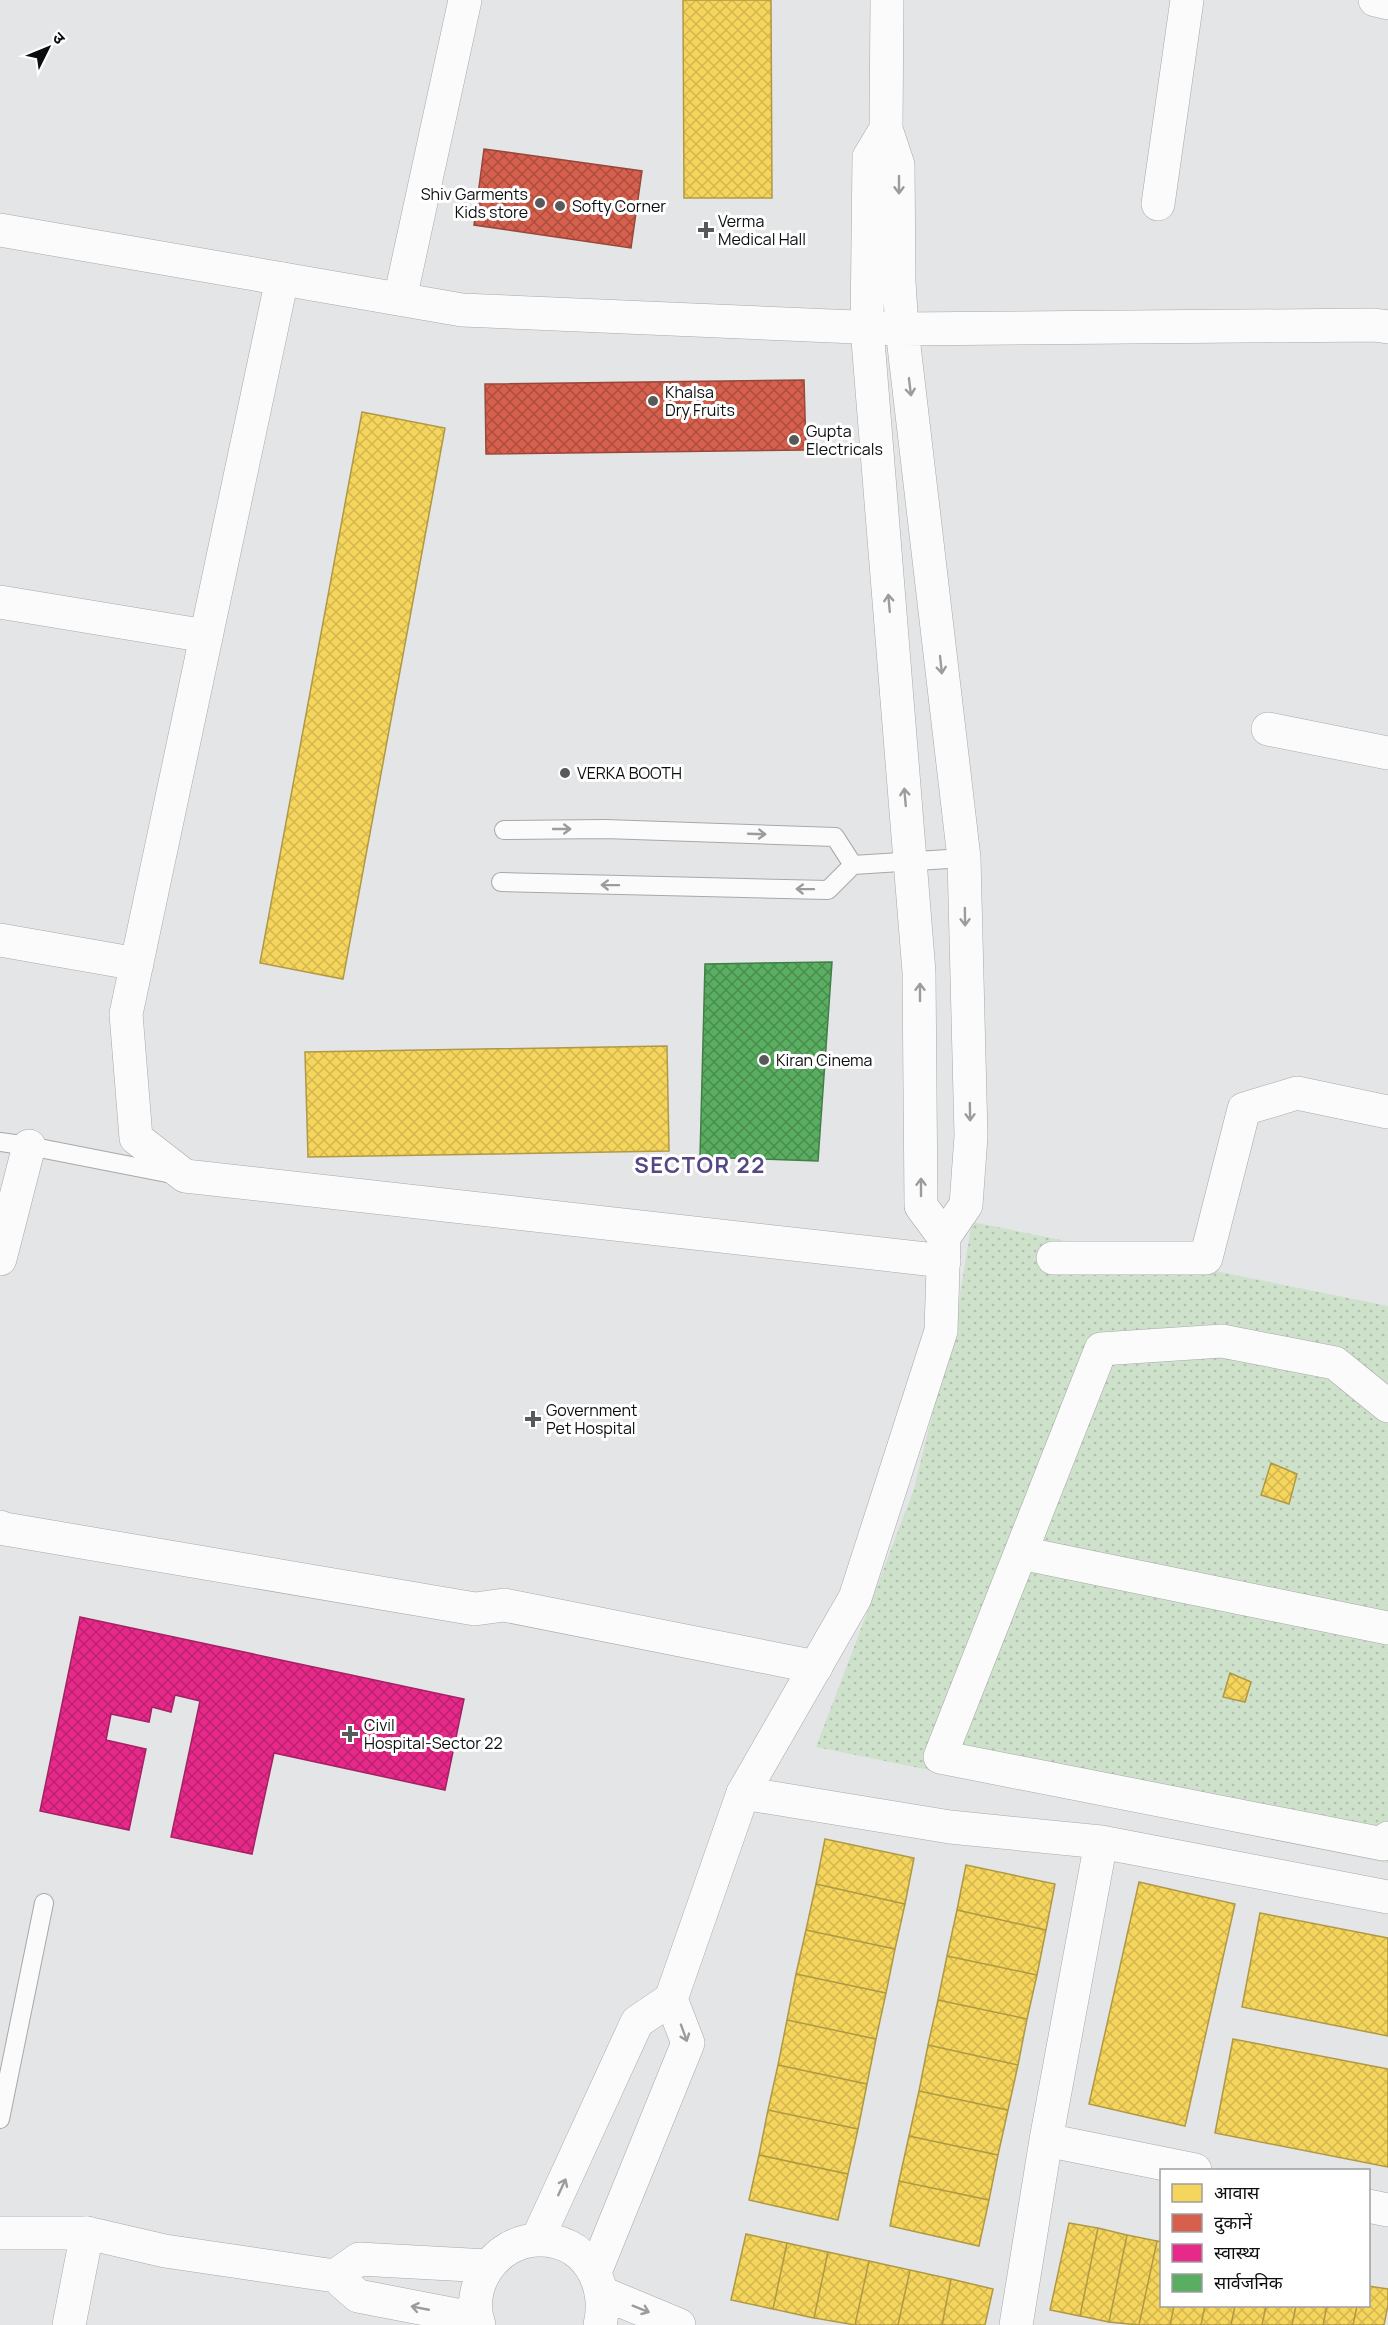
<svg xmlns="http://www.w3.org/2000/svg" width="1388" height="2325" font-family="Manrope,'Noto Sans Devanagari',sans-serif">
	<style>
		.park { fill: url(#park-dots) }
		.homes { fill: url(#homes-cross-hatch); stroke: #b09945; stroke-width: 1.5 }
		.shops { fill: url(#shops-cross-hatch); stroke: #99473a; stroke-width: 1.5 }
		.health { fill: url(#health-cross-hatch); stroke: #a52165; stroke-width: 1.5 }
		.public { fill: url(#public-cross-hatch); stroke: #437e48; stroke-width: 1.5 }
		.lines { fill: none; stroke-linecap: round; stroke-linejoin: round }
		.lane-casing { stroke: #a8a8aa; stroke-width: 20 }
		.street-casing { stroke: #a8a8aa; stroke-width: 34 }
		.secondary-casing { stroke: #a8a8aa; stroke-width: 34 }
		.lane { stroke: #fbfbfb; stroke-width: 18 }
		.street { stroke: #fbfbfb; stroke-width: 33 }
		.secondary { stroke: #fbfbfb; stroke-width: 33 }
		.oneway { stroke: #9b9c9c }
		.poi-dot { fill: #57595a; stroke: #fff; stroke-width: 2 }
		.labels { text-anchor: middle; dominant-baseline: central; stroke-width: 6; stroke-linejoin: round; paint-order: stroke }
		.poi-label { font-size: 16px; fill: #0c0d0e; stroke: #fff; text-anchor: start }
		.district-label { font-size: 22px; font-weight: bold; letter-spacing: 1.5px; fill: #554785; stroke: #fff }
	</style>
	<defs>
		<pattern id="park-dots" width="8" height="8" patternUnits="userSpaceOnUse" patternTransform="scale(1.5)"><rect width="8" height="8" fill="#cee1cb"/><path d="M2 2h.1M6 6h.1" fill="none" stroke="#b0c0ad" stroke-width="1.8" stroke-linecap="round"/></pattern>
		<pattern id="homes-cross-hatch" width="8" height="8" patternUnits="userSpaceOnUse" patternTransform="scale(1.5)"><rect width="8" height="8" fill="#f6d55c"/><path d="M0 0l8 8M0 8l8-8" fill="none" stroke="#d2b64f"/></pattern>
		<pattern id="shops-cross-hatch" width="8" height="8" patternUnits="userSpaceOnUse" patternTransform="scale(1.5)"><rect width="8" height="8" fill="#d6604d"/><path d="M0 0l8 8M0 8l8-8" fill="none" stroke="#ac4e3e"/></pattern>
		<pattern id="health-cross-hatch" width="8" height="8" patternUnits="userSpaceOnUse" patternTransform="scale(1.5)"><rect width="8" height="8" fill="#e7298a"/><path d="M0 0l8 8M0 8l8-8" fill="none" stroke="#ba226f"/></pattern>
		<pattern id="public-cross-hatch" width="8" height="8" patternUnits="userSpaceOnUse" patternTransform="scale(1.5)"><rect width="8" height="8" fill="#5aae61"/><path d="M0 0l8 8M0 8l8-8" fill="none" stroke="#498c4e"/></pattern>
	</defs>
	<rect width="100%" height="100%" fill="#e3e5e7"/>
	<!-- park -->
	<path class="park" d="M972,1222l416,84v557l-572,-116 98,-258 42,-171z"/>
	<!-- homes -->
	<path class="homes" d="M683,0h88l1,198h-88z
		M362,412l83,16 -102,551 -83,-16z
		M667,1046l2,105 -361,6 -3,-105z
		M1271,1463l26,11 -8,30 -28,-9z
		M1230,1673l21,9 -6,20 -22,-5z
		M825,1839l89,19 -9,46 -89,-20z
		M966,1865l89,19 -9,46 -89,-20z
		M1139,1882l96,22 -50,222 -96,-22z
		M816,1884l89,20 -10,45 -89,-19z
		M957,1910l89,20 -9,45 -90,-19z
		M1260,1913l128,25v98l-146,-29z
		M806,1930l89,19 -9,44 -90,-19z
		M947,1956l90,19 -10,44 -89,-19z
		M796,1974l90,19 -10,46 -89,-19z
		M938,2000l89,19 -9,46 -90,-20z
		M787,2020l89,19 -9,45 -89,-19z
		M1233,2039l155,30v98l-173,-34z
		M928,2045l90,20 -10,45 -89,-19z
		M778,2065l89,19 -9,45 -90,-19z
		M919,2091l89,19 -10,45 -89,-19z
		M768,2110l90,19 -10,45 -89,-19z
		M909,2136l89,19 -9,45 -90,-19z
		M759,2155l89,19 -10,46 -89,-20z
		M899,2181l90,19 -10,46 -89,-20z
		M1069,2223l29,5 -18,88 -30,-6z
		M1098,2228l29,7 -18,87 -29,-6z
		M746,2234l41,9 -14,66 -42,-9z
		M1127,2235l30,6 -18,84 -30,-3z
		M1157,2241l5,1v64h12l-4,19h-31z
		M787,2243l41,9 -14,66 -41,-9z
		M828,2252l41,9 -14,64 -41,-7z
		M869,2261l41,9 -12,55h-43z
		M910,2270l41,9 -9,46h-44z
		M951,2279l42,10 -8,36h-43z
		M1368,2286l20,3v16l-4,20h-31l4,-19h11z
		M1174,2306h31l-4,19h-31z
		M1205,2306h30l-4,19h-30z
		M1235,2306h31l-4,19h-31z
		M1266,2306h30l-4,19h-30z
		M1296,2306h31l-4,19h-31z
		M1327,2306h30l-4,19h-30z"/>
	<!-- shops -->
	<path class="shops" d="M484,149l158,22 -11,77 -157,-23z
		M804,380l2,70 -320,4 -1,-70z"/>
	<!-- health -->
	<path class="health" d="M80,1617l384,82 -19,91 -171,-37 -22,101 -81,-17 29,-136 -25,-6 -4,17 -19,-5 -3,15 -38,-8 -5,26 40,9 -17,81 -89,-19z"/>
	<!-- public -->
	<path class="public" d="M832,962l-14,199 -118,-4 5,-193z"/>
	<g class="lines">
		<!-- lane casing -->
		<g class="lane-casing">
			<path id="lane" d="M504,830l101,-1 230,8 18,28
				M501,882l327,8 25,-25 111,-7
				M0,1142l29,4 143,28
				M0,2119l44,-216"/>
		</g>
		<!-- street casing -->
		<g class="street-casing">
			<path id="street" d="M1375,0l13,3
				M1158,204l29,-204
				M282,279l-156,735 10,124 49,38 759,85
				M400,299l65,-299
				M0,602l206,34
				M1268,729l120,24
				M0,940l137,24
				M1053,1258h153l38,-149 53,-16 91,19
				M0,1259l29,-113
				M1388,1406l-53,-43 -113,-22 -121,8 -161,408 443,87 5,-6
				M0,1527l5,2 470,80 29,-4 312,62
				M1021,1553l367,75
				M743,1793l207,34 151,15 287,55
				M1046,2140l149,30
				M1368,2206l20,4
				M69,2325l18,-92
				M1016,2325l30,-185 55,-298"/>
		</g>
		<!-- secondary casing -->
		<g class="secondary-casing">
			<path id="secondary" d="M886,129l-17,28 -2,171 52,644 2,234 23,31
				M0,230l462,80 440,19 472,-4 14,2
				M671,1999l72,-206 112,-195 86,-267 3,-94 22,-32 5,-69 -7,-278 -62,-529 -3,-47 -1,-117 -12,-36 1,-129
				M0,2233h87l78,18 170,25
				M537,2240l100,-218 34,-23 17,44 -93,229
				M602,2293l77,32
				M477,2319l-119,-23 -23,-20 24,-17 129,7
				M479,2325c-14,-39 16,-83 58,-85 48,-2 73,43 63,85"/>
		</g>
		<!-- lane -->
		<use href="#lane" class="lane"/>
		<!-- street -->
		<use href="#street" class="street"/>
		<!-- secondary -->
		<use href="#secondary" class="secondary"/>
	</g>
	<!-- one-way arrows -->
	<defs><path id="oneway-shaft" d="M-6 0H5M1.5-3L5.5 0L1.5 3" fill="none" stroke-width="1.6" stroke-linecap="round" stroke-linejoin="round" transform="scale(1.5)"/></defs>
	<g class="oneway">
		<use href="#oneway-shaft" transform="translate(899 185) rotate(90)"/>
		<use href="#oneway-shaft" transform="translate(910 387) rotate(83)"/>
		<use href="#oneway-shaft" transform="translate(889 603) rotate(-95)"/>
		<use href="#oneway-shaft" transform="translate(941 665) rotate(84)"/>
		<use href="#oneway-shaft" transform="translate(905 797) rotate(-95)"/>
		<use href="#oneway-shaft" transform="translate(562 829)"/>
		<use href="#oneway-shaft" transform="translate(757 834) rotate(2)"/>
		<use href="#oneway-shaft" transform="translate(610 885) rotate(-179)"/>
		<use href="#oneway-shaft" transform="translate(805 889) rotate(-179)"/>
		<use href="#oneway-shaft" transform="translate(965 917) rotate(89)"/>
		<use href="#oneway-shaft" transform="translate(920 992) rotate(-90)"/>
		<use href="#oneway-shaft" transform="translate(970 1112) rotate(89)"/>
		<use href="#oneway-shaft" transform="translate(921 1187) rotate(-90)"/>
		<use href="#oneway-shaft" transform="translate(684 2033) rotate(70)"/>
		<use href="#oneway-shaft" transform="translate(562 2187) rotate(-65)"/>
		<use href="#oneway-shaft" transform="translate(420 2308) rotate(-169)"/>
		<use href="#oneway-shaft" transform="translate(641 2309) rotate(22)"/>
	</g>
	<!-- markers -->
	<g class="poi-dot">
		<circle cx="540" cy="203" r="6"/>
		<circle cx="560" cy="206" r="6"/>
		<path d="M703 221h6v6h6v6h-6v6h-6v-6h-6v-6h6z"/>
		<circle cx="653" cy="401" r="6"/>
		<circle cx="794" cy="440" r="6"/>
		<circle cx="565" cy="773" r="6"/>
		<circle cx="764" cy="1060" r="6"/>
		<path d="M530 1410h6v6h6v6h-6v6h-6v-6h-6v-6h6z"/>
		<path d="M347 1725h6v6h6v6h-6v6h-6v-6h-6v-6h6z"/>
	</g>
	<g class="labels">
		<!-- poi labels -->
		<g class="poi-label">
			<text x="528" y="194" text-anchor="end">Shiv Garments<tspan x="528" dy="18">Kids store</tspan></text>
			<text x="572" y="206">Softy Corner</text>
			<text x="718" y="221">Verma<tspan x="718" dy="18">Medical Hall</tspan></text>
			<text x="665" y="392">Khalsa<tspan x="665" dy="18">Dry Fruits</tspan></text>
			<text x="806" y="431">Gupta<tspan x="806" dy="18">Electricals</tspan></text>
			<text x="577" y="773">VERKA BOOTH</text>
			<text x="776" y="1060">Kiran Cinema</text>
			<text x="546" y="1410">Government<tspan x="546" dy="18">Pet Hospital</tspan></text>
			<text x="364" y="1725">Civil<tspan x="364" dy="18">Hospital-Sector 22</tspan></text>
		</g>
		<!-- district labels -->
		<g class="district-label">
			<text x="700" y="1165">SECTOR 22</text>
		</g>
	</g>
	<!-- legend -->
	<rect x="1160" y="2169" width="210" height="138" fill="#ffffff" stroke="#9e9e9f" stroke-width="1.5"/>
	<rect x="1172" y="2184" width="30" height="18" fill="#f6d55c" stroke="#9e9e9f" stroke-width="1.5"/>
	<text x="1214" y="2199" font-size="18" fill="#0c0d0e">आवास</text>
	<rect x="1172" y="2214" width="30" height="18" fill="#d6604d" stroke="#9e9e9f" stroke-width="1.5"/>
	<text x="1214" y="2229" font-size="18" fill="#0c0d0e">दुकानें</text>
	<rect x="1172" y="2244" width="30" height="18" fill="#e7298a" stroke="#9e9e9f" stroke-width="1.5"/>
	<text x="1214" y="2259" font-size="18" fill="#0c0d0e">स्वास्थ्य</text>
	<rect x="1172" y="2274" width="30" height="18" fill="#5aae61" stroke="#9e9e9f" stroke-width="1.5"/>
	<text x="1214" y="2289" font-size="18" fill="#0c0d0e">सार्वजनिक</text>
	<!-- north arrow -->
	<g transform="translate(48 48) rotate(47)" stroke="#ffffff" stroke-width="4.5" paint-order="stroke">
	<path d="M0-4.5L10 22L0 15L-10 22Z" fill="#0c0d0e"/>
	<text y="-9" font-size="16" font-weight="bold" text-anchor="middle" fill="#0c0d0e">उ</text>
	</g>
</svg>
